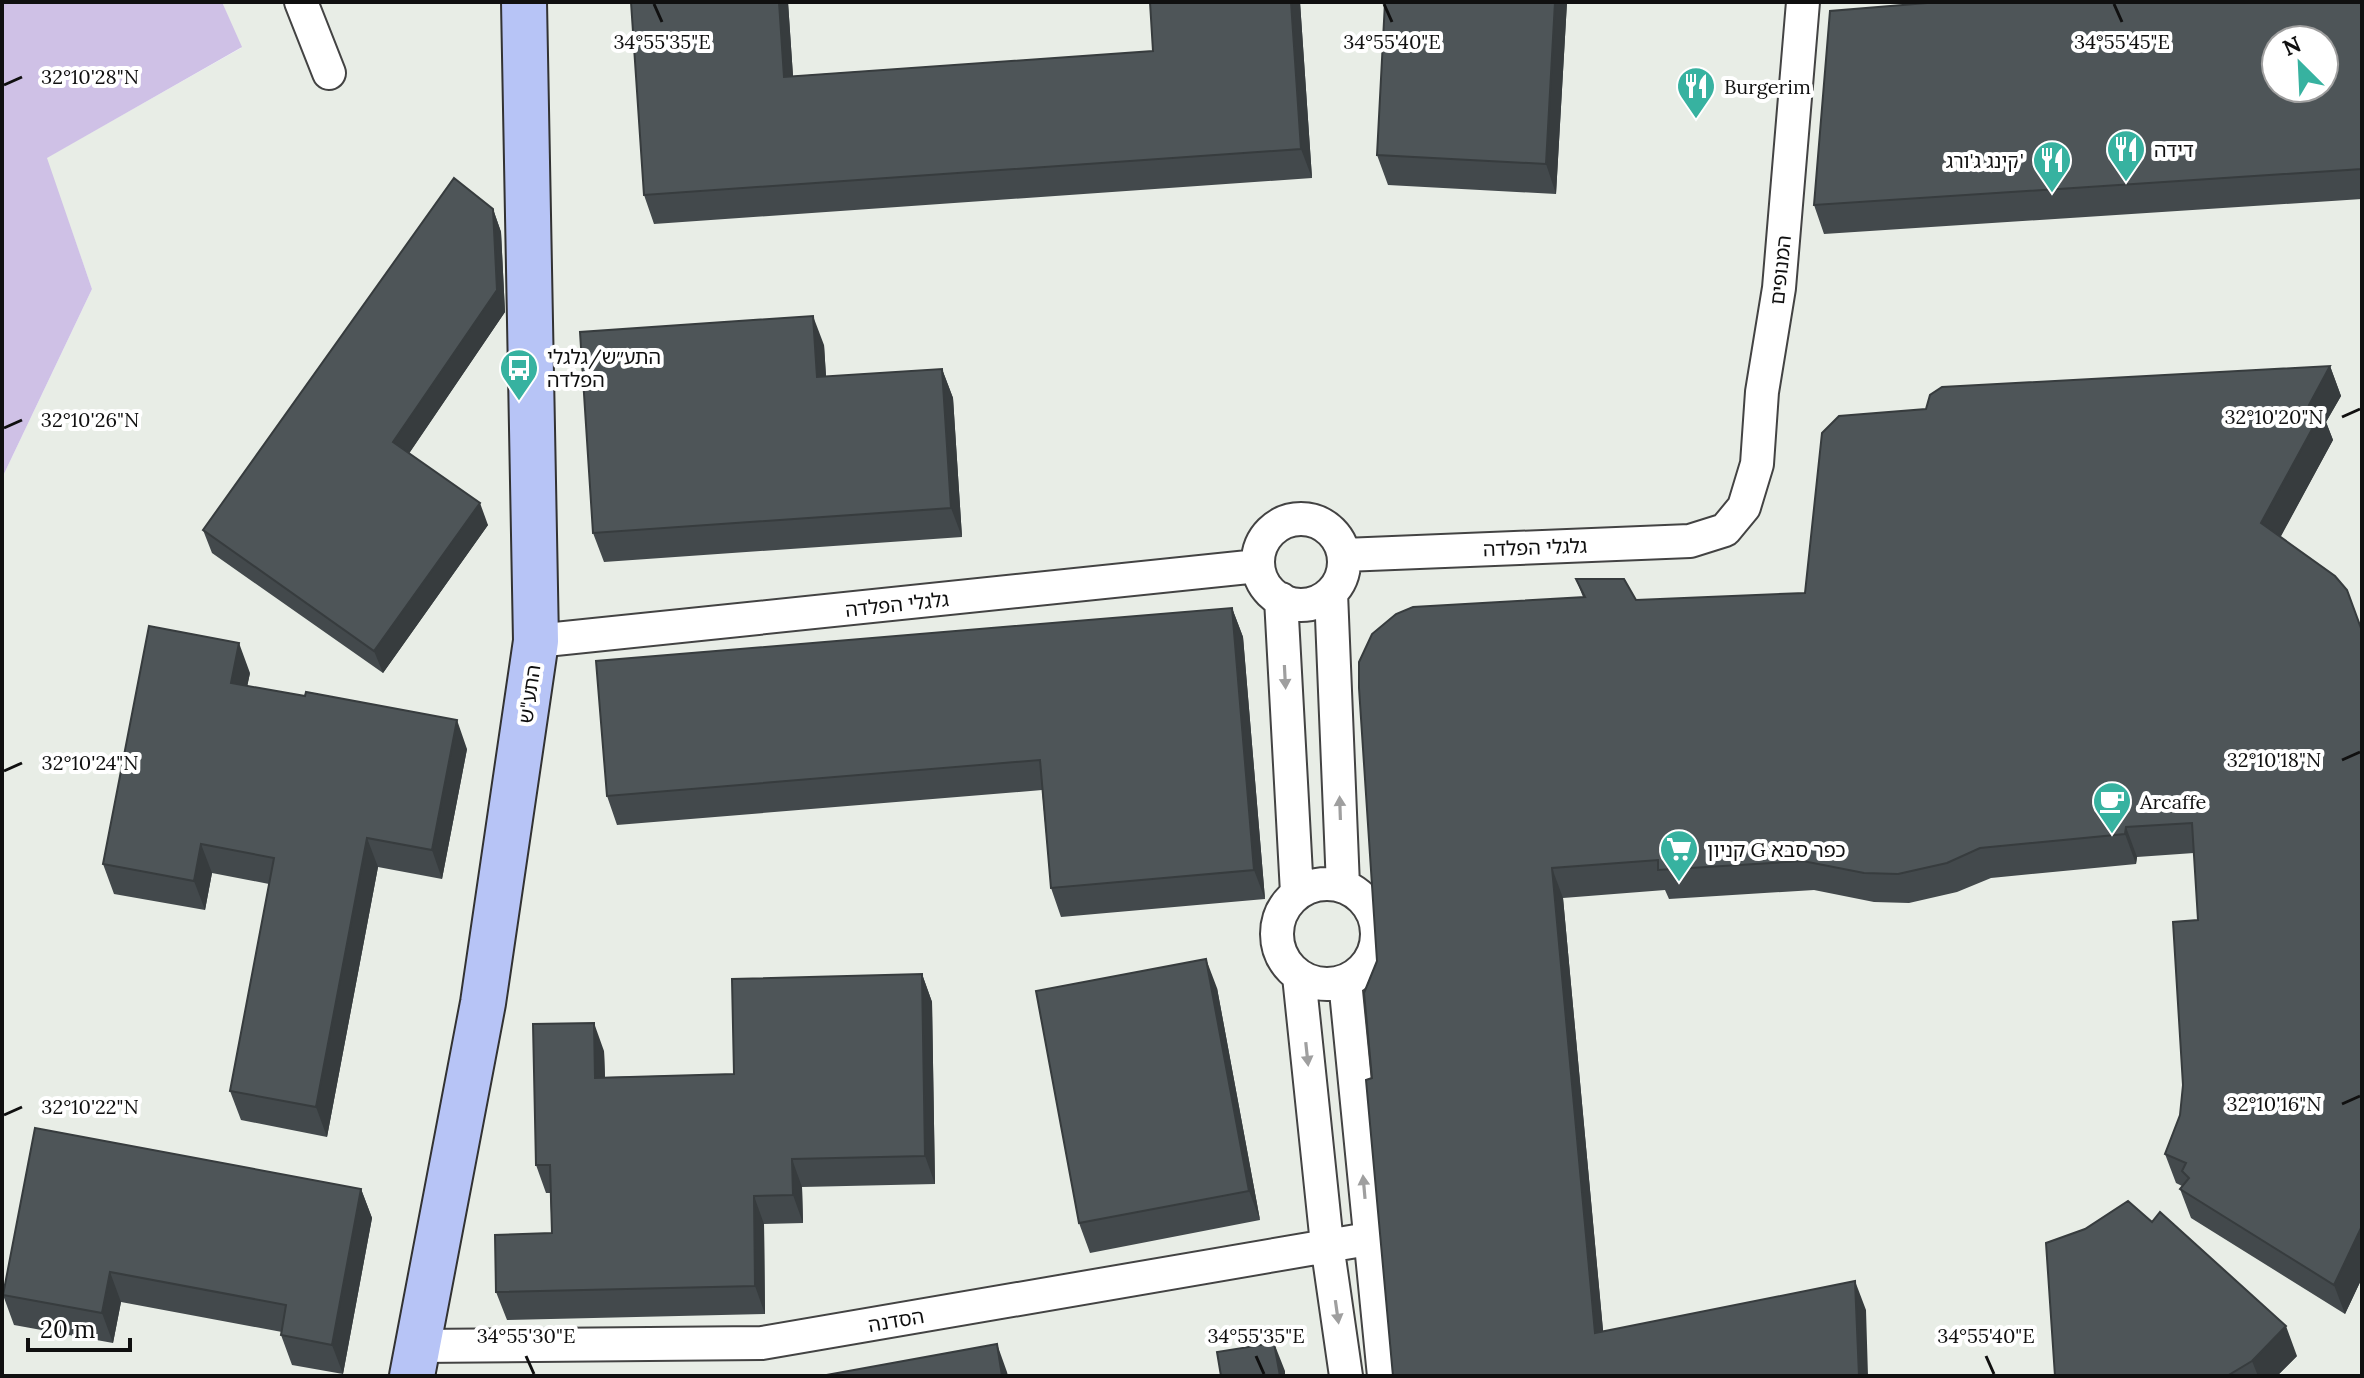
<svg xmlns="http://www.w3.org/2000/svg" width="2364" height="1378" font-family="Lora,'Noto Sans Hebrew',serif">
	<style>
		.industrial { fill: #e8ede6; fill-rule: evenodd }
		.green { fill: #cfc1e6 }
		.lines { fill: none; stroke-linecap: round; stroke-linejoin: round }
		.street-casing { stroke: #434343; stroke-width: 36 }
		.secondary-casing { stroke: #323232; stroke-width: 48 }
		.street { stroke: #fff; stroke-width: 32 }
		.secondary { stroke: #b7c4f6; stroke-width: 44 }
		.wall { fill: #43494c }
		.shaded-wall { fill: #373c3e }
		.building { fill: #4e5558; stroke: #373c3e; stroke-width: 2; fill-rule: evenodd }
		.oneway { fill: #9f9f9f }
		.ticks { fill: none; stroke: #101010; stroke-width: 3 }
		.labels { text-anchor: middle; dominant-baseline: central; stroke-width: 8; stroke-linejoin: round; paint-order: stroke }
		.poi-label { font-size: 20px; fill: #101010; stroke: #fff; text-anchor: start }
		.street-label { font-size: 20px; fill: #101010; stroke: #fff }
		.ticks-label { font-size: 20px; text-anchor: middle; fill: #101010; stroke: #fff; stroke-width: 8; stroke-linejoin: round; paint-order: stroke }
	</style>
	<rect width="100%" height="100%" fill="#f5f7fe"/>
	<!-- industrial -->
	<path class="industrial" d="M222,2h2140v1374h-2360v-898l90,-189 -46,-131 195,-110zM2276,40h48v48h-48z"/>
	<!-- green -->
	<path class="green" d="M2,2h220l20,45 -195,111 45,131 -90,189z"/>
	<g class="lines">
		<!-- street casing -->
		<g class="street-casing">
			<path id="street" d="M301,2l28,71
				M1258 562a43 43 0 1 1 86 0a43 43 0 1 1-86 0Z
				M1344,555l346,-14 35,-11 19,-23 13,-43 5,-72 17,-104 24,-286
				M1331,593l12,293
				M1281,599l16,294
				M536,641l722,-75
				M1277 934a50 50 0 1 1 100 0a50 50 0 1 1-100 0Z
				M1299,976l28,268 19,132
				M1345,981l39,395
				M418,1346l344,-3 606,-104"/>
		</g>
		<!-- secondary casing -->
		<g class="secondary-casing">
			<path id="secondary" d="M412,1376l71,-373 53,-362 -12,-639"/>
		</g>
		<!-- street -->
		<use href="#street" class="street"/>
		<!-- secondary -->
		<use href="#secondary" class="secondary"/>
	</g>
	<!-- wall -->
	<path class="wall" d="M788,2l5,74 360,-25 147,-49 12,176 -658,46 -10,-29z
		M1385,2h182l-11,192 -168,-9 -11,-30z
		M2362,2v197l-538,35 -10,-29z
		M493,209l8,23 4,80 -96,141 79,72 -105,148 -171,-120 -9,-23z
		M824,345l2,32 116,-8 11,29 9,139 -358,25 -11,-29z
		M2330,366l11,30 -15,26 7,18 -53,97 82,93v648l-17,36 -154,-96 -11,-29 2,-3 -6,-3 -11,-29 15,-39 18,-195 -4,-67 -57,4 -1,7 -145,14 -34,14 -48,11 -35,-1 -60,-12 -145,9 -4,-9 -102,8 40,433 263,-21 -473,66 -21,-298 5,-117 206,-364 -7,-18 60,21 169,-7 121,-184z
		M1232,608l11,29 22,262 -204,18 -10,-29 -9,-98 -425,35 -10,-29z
		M250,673l-3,13 220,63 -25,130 -64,-12 -51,270 -86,-17 -11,-29 39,-207 -57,-11 -7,37 -91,-16 -11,-30z
		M922,974l10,28 3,182 -133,3 1,36 -39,1 1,90 -258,6 -11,-28 56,-59 -2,-40h-4l-10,-28 68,-114 1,26 129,-3z
		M1217,988l43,232 -170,33 -11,-30z
		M361,1189l11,29 -29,156 -51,-9 -11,-30 1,-3 -161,-30 -8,41 -99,-18 -11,-30z
		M2297,1356l-20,20h-222z"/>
	<!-- shaded-wall -->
	<path class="shaded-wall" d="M779,2h9l7,104 -11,-29z
		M1291,2h9l12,176 -11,-29z
		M1555,2h12l-11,192 -10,-30z
		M493,209l8,23 4,80 -103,152 -9,-22z
		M813,316l11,29 4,62 -11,-30z
		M2330,366l11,30 -15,26 7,18 -61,113 -11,-30 48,-118z
		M942,369l11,29 9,139 -11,-29z
		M480,503l8,22 -105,148 -9,-22z
		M1232,608l11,29 22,262 -11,-29z
		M239,643l11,30 -8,39 -11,-29z
		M457,720l10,29 -25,130 -10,-29z
		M2126,827l11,30 -1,7 -11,-30z
		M367,838l11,29 -51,270 -11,-30z
		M201,844l11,29 -7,37 -11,-29z
		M1552,868l11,30 43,464 -11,-29z
		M1206,959l11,29 43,232 -11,-29z
		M922,974l10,28 3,182 -10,-28z
		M594,1023l10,28 2,55 -11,-28z
		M792,1159l10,28 1,36 -10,-28z
		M361,1189l11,29 -29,156 -11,-29z
		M754,1196l10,28 1,90 -10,-28z
		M2362,1226v52l-17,36 -11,-29z
		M110,1272l11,30 -8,41 -11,-30z
		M1855,1281l11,29 2,66h-9z
		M2286,1326l11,30 -20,20h-19l-6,-15z
		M1274,1343l11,28v5h-5z
		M997,1344l10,28 1,4h-6z"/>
	<!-- building -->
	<path class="building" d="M631,2h148l5,75 369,-26 -3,-49h141l10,147 -657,46z
		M1385,2h170l-9,162 -169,-9z
		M1939,2h423v167l-548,36 16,-194zM2276,40h48v48h-48z
		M454,178l39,31 4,81 -104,152 87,61 -106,148 -171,-121z
		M813,316l4,61 125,-8 9,139 -358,25 -13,-201z
		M2330,366l-21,39 13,6 -61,112 74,53 12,14 15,41v595l-28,59 -154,-96 9,-11 -7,-7 4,-8 -21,-9 15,-39 3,-30 -10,-163 25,-2 -6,-97 -66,4 -1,7 -145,14 -33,15 -49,11 -34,-1 -61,-12 -145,9v-10l-106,8 43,465 260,-52 4,95h-466l-27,-296 6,-2 -8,-85 13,-32 -18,-273v-26l13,-28 24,-20 17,-7 172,-10 -9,-18h48l12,21 169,-7 17,-160 17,-17 87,-7 4,-14 12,-8z
		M1232,608l22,262 -203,18 -11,-128 -433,36 -11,-135z
		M149,626l90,17 -8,40 74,13 1,-4 151,28 -25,130 -65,-12 -51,269 -86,-16 44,-233 -73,-14 -7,37 -91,-17z
		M1206,959l43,232 -170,32 -43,-232z
		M922,974l3,182 -133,3 1,36 -39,1 1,90 -259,6 -1,-57 57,-2 -2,-68h-14l-3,-141 61,-1 1,55 139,-4 -2,-95z
		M35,1128l326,61 -29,156 -51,-10 5,-30 -176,-33 -8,41 -99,-18z
		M2128,1201l24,21 8,-10 126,114 -34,35 -25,15h-172l-9,-133 39,-14z
		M1274,1343l6,33h-59l-4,-24z
		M997,1344l5,32h-181z"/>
	<!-- one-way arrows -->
	<defs><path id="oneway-solid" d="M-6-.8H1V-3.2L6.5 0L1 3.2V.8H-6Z" transform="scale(2)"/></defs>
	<g class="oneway">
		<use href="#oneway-solid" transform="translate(1285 677) rotate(87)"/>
		<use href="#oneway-solid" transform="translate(1340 808) rotate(-92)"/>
		<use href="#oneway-solid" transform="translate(1307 1054) rotate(84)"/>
		<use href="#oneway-solid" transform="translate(1364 1187) rotate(-95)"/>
		<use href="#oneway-solid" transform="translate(1337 1312) rotate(82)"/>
	</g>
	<!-- ticks -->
	<path class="ticks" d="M654,4l8,18M1384,4l8,18M2114,4l8,18M4,85l18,-8M2342,417l18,-8M4,428l18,-8M2342,760l18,-8M4,771l18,-8M2342,1104l18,-8M4,1115l18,-8M526,1356l8,18M1256,1356l8,18M1986,1356l8,18"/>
	<!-- icons -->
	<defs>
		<g id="restaurant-pin" transform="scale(2)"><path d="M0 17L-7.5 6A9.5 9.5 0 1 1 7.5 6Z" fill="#37b2a0" stroke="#fff"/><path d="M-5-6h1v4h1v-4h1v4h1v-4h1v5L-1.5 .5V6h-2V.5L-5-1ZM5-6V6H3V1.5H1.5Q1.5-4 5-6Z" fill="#fff"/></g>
		<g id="bus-pin" transform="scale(2)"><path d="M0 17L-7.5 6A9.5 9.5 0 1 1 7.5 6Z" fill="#37b2a0" stroke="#fff"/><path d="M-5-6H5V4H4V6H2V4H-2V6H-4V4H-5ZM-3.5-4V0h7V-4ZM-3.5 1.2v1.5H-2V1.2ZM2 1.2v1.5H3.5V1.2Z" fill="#fff"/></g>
		<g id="cafe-pin" transform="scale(2)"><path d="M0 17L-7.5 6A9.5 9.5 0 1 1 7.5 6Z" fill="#37b2a0" stroke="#fff"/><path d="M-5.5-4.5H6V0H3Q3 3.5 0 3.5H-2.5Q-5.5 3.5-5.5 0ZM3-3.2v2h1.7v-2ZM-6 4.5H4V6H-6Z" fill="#fff"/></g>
		<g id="supermarket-pin" transform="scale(2)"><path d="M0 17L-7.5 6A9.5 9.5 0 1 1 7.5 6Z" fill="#37b2a0" stroke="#fff"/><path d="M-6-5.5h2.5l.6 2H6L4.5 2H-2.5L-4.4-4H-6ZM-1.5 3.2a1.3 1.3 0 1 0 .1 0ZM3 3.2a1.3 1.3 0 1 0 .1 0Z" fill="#fff"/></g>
	</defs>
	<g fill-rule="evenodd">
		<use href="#restaurant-pin" x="1696" y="86"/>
		<use href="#restaurant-pin" x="2126" y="149"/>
		<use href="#restaurant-pin" x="2052" y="160"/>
		<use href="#bus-pin" x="519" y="368"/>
		<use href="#cafe-pin" x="2112" y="801"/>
		<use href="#supermarket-pin" x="1679" y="849"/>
	</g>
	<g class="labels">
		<!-- poi labels -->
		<g class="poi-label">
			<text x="1724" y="86">Burgerim</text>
			<text x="2154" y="149">דידה</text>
			<text x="2024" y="160" text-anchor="end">קינג ג'ורג'</text>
			<text x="547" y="356">התע״ש/גלגלי<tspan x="547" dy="23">הפלדה</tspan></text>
			<text x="2140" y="801">Arcaffe</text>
			<text x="1707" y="849">קניון G כפר סבא</text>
		</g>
		<!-- street labels -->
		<g class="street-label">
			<text transform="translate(1780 270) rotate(-84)">המנופים</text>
			<text transform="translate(1535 547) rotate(-2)">גלגלי הפלדה</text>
			<text transform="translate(897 604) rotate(-6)">גלגלי הפלדה</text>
			<text transform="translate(529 694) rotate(-82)">התע"ש</text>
			<text transform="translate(896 1320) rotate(-10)">הסדנה</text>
		</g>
	</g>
	<g class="ticks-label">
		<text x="1392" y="49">34°55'40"E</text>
		<text x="2122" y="49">34°55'45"E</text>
		<text x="662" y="49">34°55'35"E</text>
		<text x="90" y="84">32°10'28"N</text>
		<text x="2274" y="424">32°10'20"N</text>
		<text x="90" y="427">32°10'26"N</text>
		<text x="2274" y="767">32°10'18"N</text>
		<text x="90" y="770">32°10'24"N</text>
		<text x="2274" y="1111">32°10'16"N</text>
		<text x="90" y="1114">32°10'22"N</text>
		<text x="526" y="1343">34°55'30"E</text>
		<text x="1256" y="1343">34°55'35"E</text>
		<text x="1986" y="1343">34°55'40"E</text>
	</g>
	<!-- border -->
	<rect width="2364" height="1378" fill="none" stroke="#101010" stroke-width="8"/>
	<!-- north arrow -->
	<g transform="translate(2300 64) rotate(336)"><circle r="38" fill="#ffffff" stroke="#9f9f9f" stroke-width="2"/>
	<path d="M0-6L14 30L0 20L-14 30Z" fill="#37b2a0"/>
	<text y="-12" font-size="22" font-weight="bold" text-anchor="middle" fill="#101010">N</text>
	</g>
	<!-- scale -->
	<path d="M28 1338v12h102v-12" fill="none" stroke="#101010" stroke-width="4"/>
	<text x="40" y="1338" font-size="24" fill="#101010" stroke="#ffffff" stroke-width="6" paint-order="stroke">20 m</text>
</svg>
